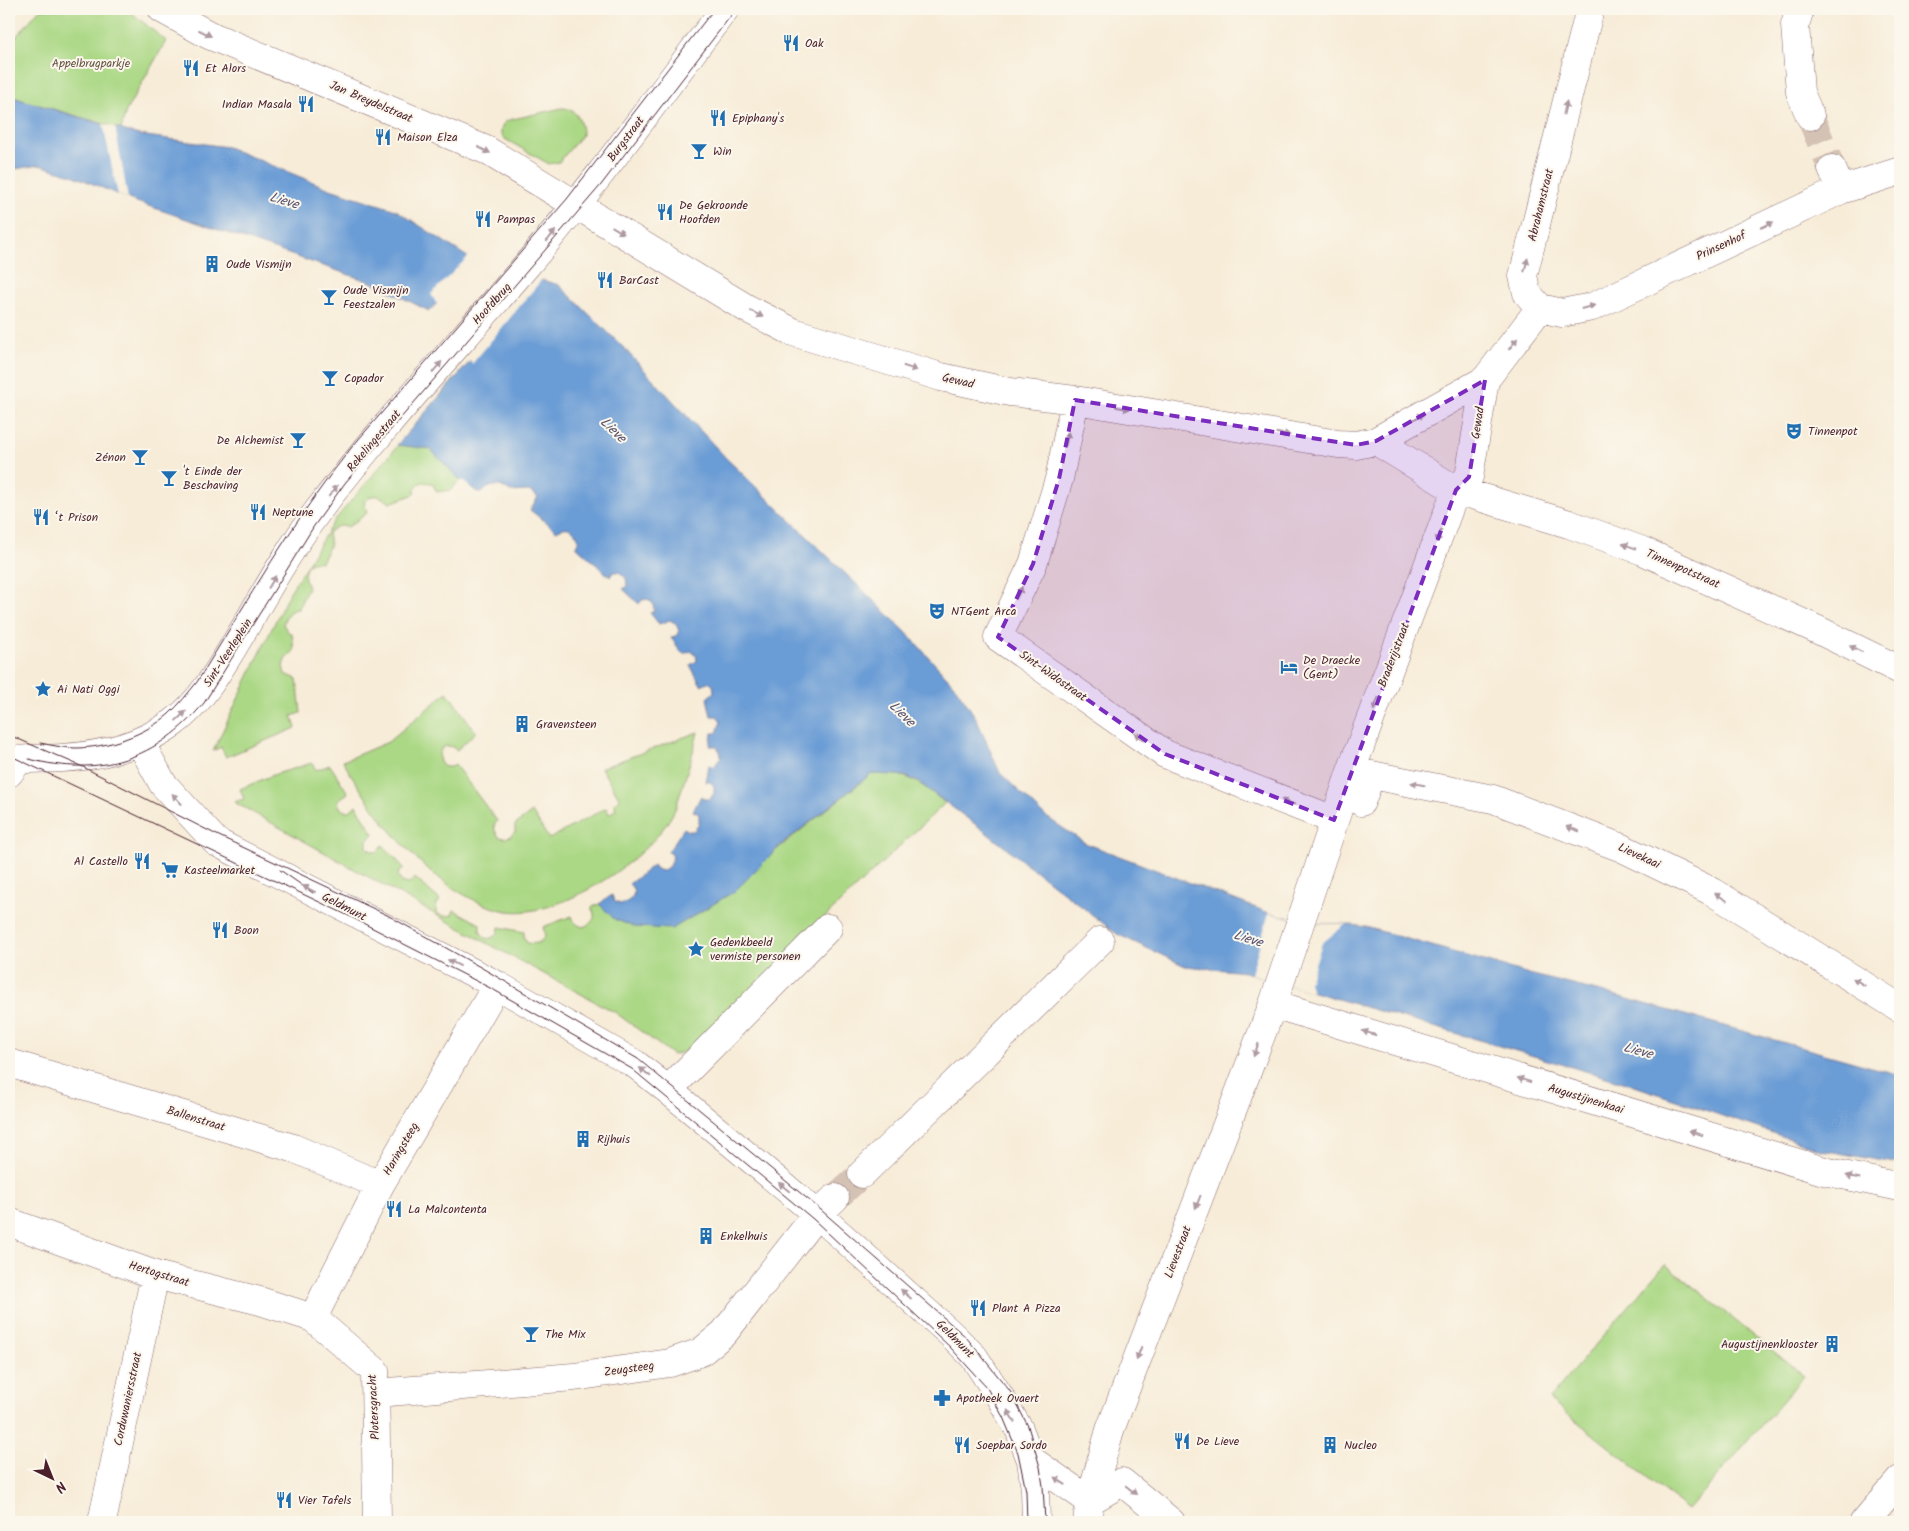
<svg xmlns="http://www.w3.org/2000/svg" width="1909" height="1531" font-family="Kalam,sans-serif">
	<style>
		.green { fill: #abd885; stroke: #7a7c58 }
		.water { fill: #6b9cd5; stroke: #5a5e80 }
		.pier { fill: #f7ecd8 }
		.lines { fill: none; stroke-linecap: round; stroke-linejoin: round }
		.minor-tunnel { stroke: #d4c3b5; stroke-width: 28; stroke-dasharray: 28 14; stroke-linecap: butt }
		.minor-casing { stroke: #876768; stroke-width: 29 }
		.minor { stroke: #fff; stroke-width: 28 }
		.tram { stroke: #4a1f2b; stroke-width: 1 }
		.oneway { fill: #ae9aa0 }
		.marked { fill: #7b2cbf; fill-opacity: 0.2; stroke: #7b2cbf; stroke-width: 4; stroke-dasharray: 10 6; stroke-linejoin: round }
		.labels { text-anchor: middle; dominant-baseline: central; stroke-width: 4; stroke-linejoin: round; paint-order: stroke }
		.poi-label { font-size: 12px; fill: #4a1f2b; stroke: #fbf7ec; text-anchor: start }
		.park-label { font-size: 12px; fill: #675646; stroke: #fbf7ec }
		.street-label { font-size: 12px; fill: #4a1f2b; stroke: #fbf7ec }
		.water-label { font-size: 14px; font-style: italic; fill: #57516f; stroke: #fbf7ec }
	</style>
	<rect width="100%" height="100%" fill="#fbf7ec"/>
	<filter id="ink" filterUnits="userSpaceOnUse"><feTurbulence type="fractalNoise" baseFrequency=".02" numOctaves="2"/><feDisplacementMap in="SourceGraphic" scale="10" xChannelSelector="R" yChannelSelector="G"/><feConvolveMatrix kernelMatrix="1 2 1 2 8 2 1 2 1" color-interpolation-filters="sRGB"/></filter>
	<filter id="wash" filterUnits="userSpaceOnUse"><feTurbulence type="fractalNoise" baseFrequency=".0096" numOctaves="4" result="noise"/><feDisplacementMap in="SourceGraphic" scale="20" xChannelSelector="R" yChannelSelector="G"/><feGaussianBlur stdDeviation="1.12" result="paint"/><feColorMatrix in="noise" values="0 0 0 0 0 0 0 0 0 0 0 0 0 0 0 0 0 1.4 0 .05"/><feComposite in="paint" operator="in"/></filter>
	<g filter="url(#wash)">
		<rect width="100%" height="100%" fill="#f7ecd8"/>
		<!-- green -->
		<path class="green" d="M40,9h87l39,32 -40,70 -5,18 -112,-33v-51z
			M562,108c14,0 20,13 20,27l-23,27 -10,2 -44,-25 -4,-5c0,-6 1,-11 8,-14z
			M456,377l4,103 -9,10 -14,2 -5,-9 -10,-1 -7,6v6l-25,9c-11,-8 -16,-11 -26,-1l3,11 -19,14c-9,-3 -13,0 -20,6l2,12 -9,17c-17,-4 -20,13 -13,25l-10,22c-9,1 -12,6 -15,15l4,7 5,3 2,17c-9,7 -13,12 -9,23l12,5 4,34 -9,3 4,12 -70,29 -5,-10 -8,4 75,-156 46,-74z
			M447,692l29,40 -19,18c-22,-17 -25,27 -2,15l42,56c-5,5 -2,11 2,16 8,2 11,0 16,-5v-7l17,-13 17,27 57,-31 3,6 7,-5 -2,-6 6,-4 -19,-31 97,-36c-5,21 -11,41 -18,62 -2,7 -4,15 -8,21 -24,45 -118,108 -170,95 -69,-17 -125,-90 -159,-149l45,-19z
			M312,763l4,7 14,-5 18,28 -10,7c1,12 10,15 18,5l18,29 -7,6v8l5,3 5,1 6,-7 21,23 -5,4 -1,5 4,5 6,2 7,-6 25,22 -4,6v7c6,3 10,4 16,2l2,-5 26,14c-1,7 1,10 7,15l7,-2 4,-4 1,-6 25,5v5l3,6c9,1 13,1 18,-7l-2,-9 29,-11c2,7 5,9 11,11 10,-4 15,-10 8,-19l8,-4 15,15 161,-68 96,-77c37,-2 47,7 74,29l-141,134 -105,110 -26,8 -57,-42 -131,-71 -251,-140 10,-3 -4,-10 33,-14z
			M1665,1264l139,112 -116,134 -139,-111z"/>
		<!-- water -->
		<path class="water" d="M9,96l130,39 88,12 103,42 66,21 76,50 87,25 62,60 105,113 178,172 50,55 13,19 9,14 24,55 45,43 40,27 184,70 48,11h29l20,3 163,47 88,22 283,79v89l-78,-14 -199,-68 -378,-110 -60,-6 -68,-32 -138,-107 -61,-45 -10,-5 -11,-2 -26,-1 -90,71 -46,46 -63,38 -38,-2 -20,-8 -15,-15 13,-9 2,6 6,3c11,-2 19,-11 9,-20l24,-19 3,4 6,2c7,-4 12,-9 10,-17l-4,-2 16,-24 5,3h5l5,-7v-10l-6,-3 8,-15 4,3h5l4,-6v-7l-4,-4h-4l3,-17 5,2 7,-10 -1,-6 -4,-5h-6l2,-13h5l4,-12 -4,-5h-6l-4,-18 7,-6 -1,-7 -5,-3 -7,3 -11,-20 7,-4 -1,-6 -5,-4 -8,3 -12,-16 6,-3 2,-4 -3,-7 -6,-4 -11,4 -9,-11 4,-2 -1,-7 -5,-5 -6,1 -3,4 -16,-15 4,-3 -1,-8 -7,-6h-6l-3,5 -34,-31 3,-6c-4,-11 -12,-16 -22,-9l-27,-21 8,-13 -9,-6 -19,1c-10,-9 -19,-8 -29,1 -9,-2 -12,-10 -21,-13l-30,-31 -33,-4 98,-112 -26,-32 -23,-6 -17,16 -56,-28 -242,-83 -59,-25 -33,-10 -30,5z"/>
		<!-- pier -->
		<path class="pier" d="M103,124l12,3 13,72 -10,-4z
			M470,255l73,23 -71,86 -3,-5 23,-27 -23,-28 -8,7 -15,-12 -8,7 -7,-12z
			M1269,913l48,11h29l-24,19 -13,39 3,10 -61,-18z"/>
	</g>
	<g filter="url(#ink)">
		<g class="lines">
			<!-- minor-tunnel -->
			<path class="minor-tunnel" d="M1810,116l22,53
				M835,1198l27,-24"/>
			<!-- minor casing -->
			<g class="minor-casing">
				<path id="minor" d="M162,9l47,26 277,115 260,158 47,24 148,45 69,15 65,8 263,44 18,1 20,-4 109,-61 55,-72
					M1800,9l-5,16 5,67 10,24
					M1832,169l9,21
					M1540,308l22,5 30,-6 249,-117 59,-19
					M1540,308l-13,-15 -4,-17 67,-267
					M1075,400l-16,79 -26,85 -35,73 167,117 169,66
					M1376,441l80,49 113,34 74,27 175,79 82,40
					M140,742l23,42 53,58 281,143 138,79 33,26 149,124 135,121 22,22 26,40 19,32 12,31 59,41
					M1351,771l142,28 129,49 91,44 187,116
					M9,773l10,-13c15,-2 29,-1 43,-2 39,-2 78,-12 111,-35 28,-20 50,-59 68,-89 24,-41 48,-84 76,-122 65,-86 139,-164 208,-245 71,-83 134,-172 200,-258
					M1361,802l10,-27
					M1273,1004l551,167 76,16
					M9,1063l284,85 87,37
					M668,1090l160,-162
					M862,1174l238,-233
					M9,1222l146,53 105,26 53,17 62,53 2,151
					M313,1318l67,-133 117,-200
					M376,1393l198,-16 96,-14 31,-11 23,-19 89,-114 22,-21
					M1031,1460l4,29 1,33
					M1090,1501l32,-19 49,40
					M102,1522l53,-247
					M1087,1522l3,-21 20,-71 163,-426 78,-233 105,-281 13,-13 16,-97
					M1864,1522l36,-42"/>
			</g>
			<!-- minor -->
			<use href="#minor" class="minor"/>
			<!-- tram -->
			<path class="tram" d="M9,735l74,32 136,69 168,79 95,53 156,91 183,151 145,127 44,54 18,35 12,41 3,19 2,36
				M40,743c11,2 23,5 35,5 32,0 70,-13 94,-34 11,-10 19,-21 28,-32 50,-80 96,-162 155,-235l215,-248 147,-190
				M9,755l340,161 145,74 138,79 181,150 137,128 37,41 16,29 15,36 8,38 1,31
				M29,759c71,19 128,0 175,-56l110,-177 31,-43 256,-298 135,-176
				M280,870l33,23"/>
		</g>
		<!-- one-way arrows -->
		<defs><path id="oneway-solid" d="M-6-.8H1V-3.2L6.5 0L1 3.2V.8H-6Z" transform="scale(1.25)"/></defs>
		<g class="oneway">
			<use href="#oneway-solid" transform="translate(205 33) rotate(27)"/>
			<use href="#oneway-solid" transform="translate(1565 108) rotate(-76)"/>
			<use href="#oneway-solid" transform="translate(484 150) rotate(26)"/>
			<use href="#oneway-solid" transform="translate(1767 225) rotate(-25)"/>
			<use href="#oneway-solid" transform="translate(618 230) rotate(31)"/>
			<use href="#oneway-solid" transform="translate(551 236) rotate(-51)"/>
			<use href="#oneway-solid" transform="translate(1526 265) rotate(-76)"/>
			<use href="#oneway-solid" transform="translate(1588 307) rotate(-15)"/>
			<use href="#oneway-solid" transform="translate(757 314) rotate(27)"/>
			<use href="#oneway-solid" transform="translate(1513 344) rotate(-52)"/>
			<use href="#oneway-solid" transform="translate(437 367) rotate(-49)"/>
			<use href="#oneway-solid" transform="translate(910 368) rotate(17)"/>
			<use href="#oneway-solid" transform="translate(1123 408) rotate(9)"/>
			<use href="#oneway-solid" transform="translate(1418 417) rotate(-29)"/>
			<use href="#oneway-solid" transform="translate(1283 434) rotate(9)"/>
			<use href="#oneway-solid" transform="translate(1067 439) rotate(-78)"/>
			<use href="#oneway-solid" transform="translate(333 491) rotate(-52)"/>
			<use href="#oneway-solid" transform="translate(1439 536) rotate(111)"/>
			<use href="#oneway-solid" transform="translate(1629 546) rotate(-160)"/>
			<use href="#oneway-solid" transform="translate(272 582) rotate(-59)"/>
			<use href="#oneway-solid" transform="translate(1019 593) rotate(-64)"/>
			<use href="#oneway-solid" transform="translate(1856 649) rotate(-154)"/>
			<use href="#oneway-solid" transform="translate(1376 704) rotate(111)"/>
			<use href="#oneway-solid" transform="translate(181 716) rotate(-43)"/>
			<use href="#oneway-solid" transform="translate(1140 737) rotate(-145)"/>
			<use href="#oneway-solid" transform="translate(1418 784) rotate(-169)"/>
			<use href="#oneway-solid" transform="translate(177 799) rotate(-133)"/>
			<use href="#oneway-solid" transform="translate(1288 802) rotate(-159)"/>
			<use href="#oneway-solid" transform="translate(1573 829) rotate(-159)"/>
			<use href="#oneway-solid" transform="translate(309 889) rotate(-153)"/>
			<use href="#oneway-solid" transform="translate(1721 897) rotate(-148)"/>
			<use href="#oneway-solid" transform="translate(454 963) rotate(-153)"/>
			<use href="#oneway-solid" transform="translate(1859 982) rotate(-148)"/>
			<use href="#oneway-solid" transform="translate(1369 1033) rotate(-163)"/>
			<use href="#oneway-solid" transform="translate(1256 1050) rotate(111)"/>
			<use href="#oneway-solid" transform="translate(645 1072) rotate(-142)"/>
			<use href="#oneway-solid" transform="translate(1524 1080) rotate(-163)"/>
			<use href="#oneway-solid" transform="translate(1696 1133) rotate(-163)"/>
			<use href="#oneway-solid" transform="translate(1853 1177) rotate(-168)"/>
			<use href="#oneway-solid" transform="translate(784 1187) rotate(-140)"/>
			<use href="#oneway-solid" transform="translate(1198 1202) rotate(111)"/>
			<use href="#oneway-solid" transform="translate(906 1294) rotate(-138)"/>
			<use href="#oneway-solid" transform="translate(1139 1353) rotate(111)"/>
			<use href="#oneway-solid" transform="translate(1011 1416) rotate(-121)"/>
			<use href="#oneway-solid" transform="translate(1060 1481) rotate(-146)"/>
			<use href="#oneway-solid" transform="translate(1131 1490) rotate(39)"/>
		</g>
	</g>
	<!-- marked area -->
	<path class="marked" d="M1485,380l-16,97 -13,13 -122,330 -169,-66 -167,-117 35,-73 26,-85 16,-79 281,45 20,-4z"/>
	<!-- icons -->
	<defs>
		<g id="restaurant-bare" transform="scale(1.35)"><path d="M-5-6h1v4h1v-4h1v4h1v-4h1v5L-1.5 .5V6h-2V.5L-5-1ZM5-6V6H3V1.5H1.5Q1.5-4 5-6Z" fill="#1f6fb2" stroke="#fbf7ec" stroke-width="2.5" paint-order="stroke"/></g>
		<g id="bar-bare" transform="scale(1.35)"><path d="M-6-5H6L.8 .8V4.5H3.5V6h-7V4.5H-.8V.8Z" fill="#1f6fb2" stroke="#fbf7ec" stroke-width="2.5" paint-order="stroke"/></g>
		<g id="building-bare" transform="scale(1.35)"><path d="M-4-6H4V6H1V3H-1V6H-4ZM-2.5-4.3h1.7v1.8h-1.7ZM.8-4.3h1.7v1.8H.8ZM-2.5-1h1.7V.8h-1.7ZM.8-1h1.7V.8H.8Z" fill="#1f6fb2" stroke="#fbf7ec" stroke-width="2.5" paint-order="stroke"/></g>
		<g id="theatre-bare" transform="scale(1.35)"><path d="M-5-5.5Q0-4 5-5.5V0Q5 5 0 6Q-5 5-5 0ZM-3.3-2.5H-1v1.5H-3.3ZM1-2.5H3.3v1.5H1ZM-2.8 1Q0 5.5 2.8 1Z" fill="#1f6fb2" stroke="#fbf7ec" stroke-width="2.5" paint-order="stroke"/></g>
		<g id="hotel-bare" transform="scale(1.35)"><path d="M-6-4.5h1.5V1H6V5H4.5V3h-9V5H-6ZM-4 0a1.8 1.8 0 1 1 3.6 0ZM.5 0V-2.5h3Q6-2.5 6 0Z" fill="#1f6fb2" stroke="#fbf7ec" stroke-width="2.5" paint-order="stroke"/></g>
		<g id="sight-bare" transform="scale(1.35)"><path d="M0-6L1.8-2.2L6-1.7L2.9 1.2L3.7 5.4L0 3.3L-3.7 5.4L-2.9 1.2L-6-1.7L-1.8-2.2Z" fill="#1f6fb2" stroke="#fbf7ec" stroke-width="2.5" paint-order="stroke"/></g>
		<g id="supermarket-bare" transform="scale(1.35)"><path d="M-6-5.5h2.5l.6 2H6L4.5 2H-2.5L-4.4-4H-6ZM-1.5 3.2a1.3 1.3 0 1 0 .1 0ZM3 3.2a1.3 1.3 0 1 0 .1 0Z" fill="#1f6fb2" stroke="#fbf7ec" stroke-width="2.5" paint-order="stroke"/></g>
		<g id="pharmacy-bare" transform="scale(1.35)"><path d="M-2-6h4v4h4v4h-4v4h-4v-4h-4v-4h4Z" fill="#1f6fb2" stroke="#fbf7ec" stroke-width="2.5" paint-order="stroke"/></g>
	</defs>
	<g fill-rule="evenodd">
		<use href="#restaurant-bare" x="791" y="43"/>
		<use href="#restaurant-bare" x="191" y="68"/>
		<use href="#restaurant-bare" x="306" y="104"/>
		<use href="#restaurant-bare" x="718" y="118"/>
		<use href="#restaurant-bare" x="383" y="137"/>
		<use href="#bar-bare" x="699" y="151"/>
		<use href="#restaurant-bare" x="665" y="212"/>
		<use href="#restaurant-bare" x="483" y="219"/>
		<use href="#building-bare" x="212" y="264"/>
		<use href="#restaurant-bare" x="605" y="280"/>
		<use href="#bar-bare" x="329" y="297"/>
		<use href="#bar-bare" x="330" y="378"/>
		<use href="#theatre-bare" x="1794" y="431"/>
		<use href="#bar-bare" x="298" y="440"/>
		<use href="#bar-bare" x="140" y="457"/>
		<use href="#bar-bare" x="169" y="478"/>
		<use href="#restaurant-bare" x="258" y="512"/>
		<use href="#restaurant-bare" x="41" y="517"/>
		<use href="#theatre-bare" x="937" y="611"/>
		<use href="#hotel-bare" x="1289" y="667"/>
		<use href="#sight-bare" x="43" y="689"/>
		<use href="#building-bare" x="522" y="724"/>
		<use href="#restaurant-bare" x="142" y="861"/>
		<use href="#supermarket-bare" x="170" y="870"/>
		<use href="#restaurant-bare" x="220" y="930"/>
		<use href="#sight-bare" x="696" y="949"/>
		<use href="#building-bare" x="583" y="1139"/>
		<use href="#restaurant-bare" x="394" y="1209"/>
		<use href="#building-bare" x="706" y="1236"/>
		<use href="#restaurant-bare" x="978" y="1308"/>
		<use href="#bar-bare" x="531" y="1334"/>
		<use href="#building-bare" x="1832" y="1344"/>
		<use href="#pharmacy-bare" x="942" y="1398"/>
		<use href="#restaurant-bare" x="1182" y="1441"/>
		<use href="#restaurant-bare" x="962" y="1445"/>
		<use href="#building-bare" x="1330" y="1445"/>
		<use href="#restaurant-bare" x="284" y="1500"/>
	</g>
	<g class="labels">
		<!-- poi labels -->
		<g class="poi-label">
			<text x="805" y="43">Oak</text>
			<text x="205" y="68">Et Alors</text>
			<text x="292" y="104" text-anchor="end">Indian Masala</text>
			<text x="732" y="118">Epiphany's</text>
			<text x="397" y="137">Maison Elza</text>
			<text x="713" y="151">Win</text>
			<text x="679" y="205">De Gekroonde<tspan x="679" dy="14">Hoofden</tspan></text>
			<text x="497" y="219">Pampas</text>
			<text x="226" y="264">Oude Vismijn</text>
			<text x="619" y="280">BarCast</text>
			<text x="343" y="290">Oude Vismijn<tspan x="343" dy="14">Feestzalen</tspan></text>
			<text x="344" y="378">Copador</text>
			<text x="1808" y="431">Tinnenpot</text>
			<text x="284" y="440" text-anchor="end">De Alchemist</text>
			<text x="126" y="457" text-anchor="end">Zénon</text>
			<text x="183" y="471">'t Einde der<tspan x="183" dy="14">Beschaving</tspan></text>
			<text x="272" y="512">Neptune</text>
			<text x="55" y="517">‘t Prison</text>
			<text x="951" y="611">NTGent Arca</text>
			<text x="1303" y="660">De Draecke<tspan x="1303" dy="14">(Gent)</tspan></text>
			<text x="57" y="689">Ai Nati Oggi</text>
			<text x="536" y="724">Gravensteen</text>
			<text x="128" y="861" text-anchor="end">Al Castello</text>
			<text x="184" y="870">Kasteelmarket</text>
			<text x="234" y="930">Boon</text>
			<text x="710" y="942">Gedenkbeeld<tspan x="710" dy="14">vermiste personen</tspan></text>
			<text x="597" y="1139">Rijhuis</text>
			<text x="408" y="1209">La Malcontenta</text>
			<text x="720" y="1236">Enkelhuis</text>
			<text x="992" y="1308">Plant A Pizza</text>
			<text x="545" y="1334">The Mix</text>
			<text x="1818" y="1344" text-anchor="end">Augustijnenklooster</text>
			<text x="956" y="1398">Apotheek Ovaert</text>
			<text x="1196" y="1441">De Lieve</text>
			<text x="976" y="1445">Soepbar Sordo</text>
			<text x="1344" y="1445">Nucleo</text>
			<text x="298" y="1500">Vier Tafels</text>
		</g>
		<!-- park labels -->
		<g class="park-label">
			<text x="91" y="63">Appelbrugparkje</text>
		</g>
		<!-- street labels -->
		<g class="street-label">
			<text transform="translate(371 102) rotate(23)">Jan Breydelstraat</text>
			<text transform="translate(626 139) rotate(-53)">Burgstraat</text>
			<text transform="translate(1541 205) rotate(-76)">Abrahamstraat</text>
			<text transform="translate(1721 246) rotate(-25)">Prinsenhof</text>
			<text transform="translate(492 304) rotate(-48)">Hoofdbrug</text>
			<text transform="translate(958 381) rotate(13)">Gewad</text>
			<text transform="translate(1478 423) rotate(-81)">Gewad</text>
			<text transform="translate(374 441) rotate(-50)">Rekelingestraat</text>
			<text transform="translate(1683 569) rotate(24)">Tinnenpotstraat</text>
			<text transform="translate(228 653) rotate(-57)">Sint-Veerleplein</text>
			<text transform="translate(1394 655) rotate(-69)">Braderijstraat</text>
			<text transform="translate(1053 676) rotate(35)">Sint-Widostraat</text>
			<text transform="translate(1639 856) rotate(25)">Lievekaai</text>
			<text transform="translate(344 907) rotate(27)">Geldmunt</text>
			<text transform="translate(1586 1099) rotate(17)">Augustijnenkaai</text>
			<text transform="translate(196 1119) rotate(17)">Ballenstraat</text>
			<text transform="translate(401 1149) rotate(-60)">Haringsteeg</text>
			<text transform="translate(1178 1252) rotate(-69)">Lievestraat</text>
			<text transform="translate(159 1274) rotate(17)">Hertogstraat</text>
			<text transform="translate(955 1339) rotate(45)">Geldmunt</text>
			<text transform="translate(629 1369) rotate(-8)">Zeugsteeg</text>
			<text transform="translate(128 1399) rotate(-78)">Corduwaniersstraat</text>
			<text transform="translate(374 1407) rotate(-93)">Plotersgracht</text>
		</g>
		<!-- water labels -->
		<g class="water-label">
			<text transform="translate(284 201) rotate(16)">Lieve</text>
			<text transform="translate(613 430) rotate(44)">Lieve</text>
			<text transform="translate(902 714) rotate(44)">Lieve</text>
			<text transform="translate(1248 939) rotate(17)">Lieve</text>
			<text transform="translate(1638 1051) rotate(15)">Lieve</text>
		</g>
	</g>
	<!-- margin -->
	<rect width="1909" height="1531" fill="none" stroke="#fbf7ec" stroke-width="30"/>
	<!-- north arrow -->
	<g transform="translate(52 1478) rotate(137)" stroke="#fbf7ec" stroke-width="4" paint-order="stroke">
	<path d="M0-4L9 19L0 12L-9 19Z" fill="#4a1f2b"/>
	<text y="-8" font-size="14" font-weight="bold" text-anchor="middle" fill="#4a1f2b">N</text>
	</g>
</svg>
